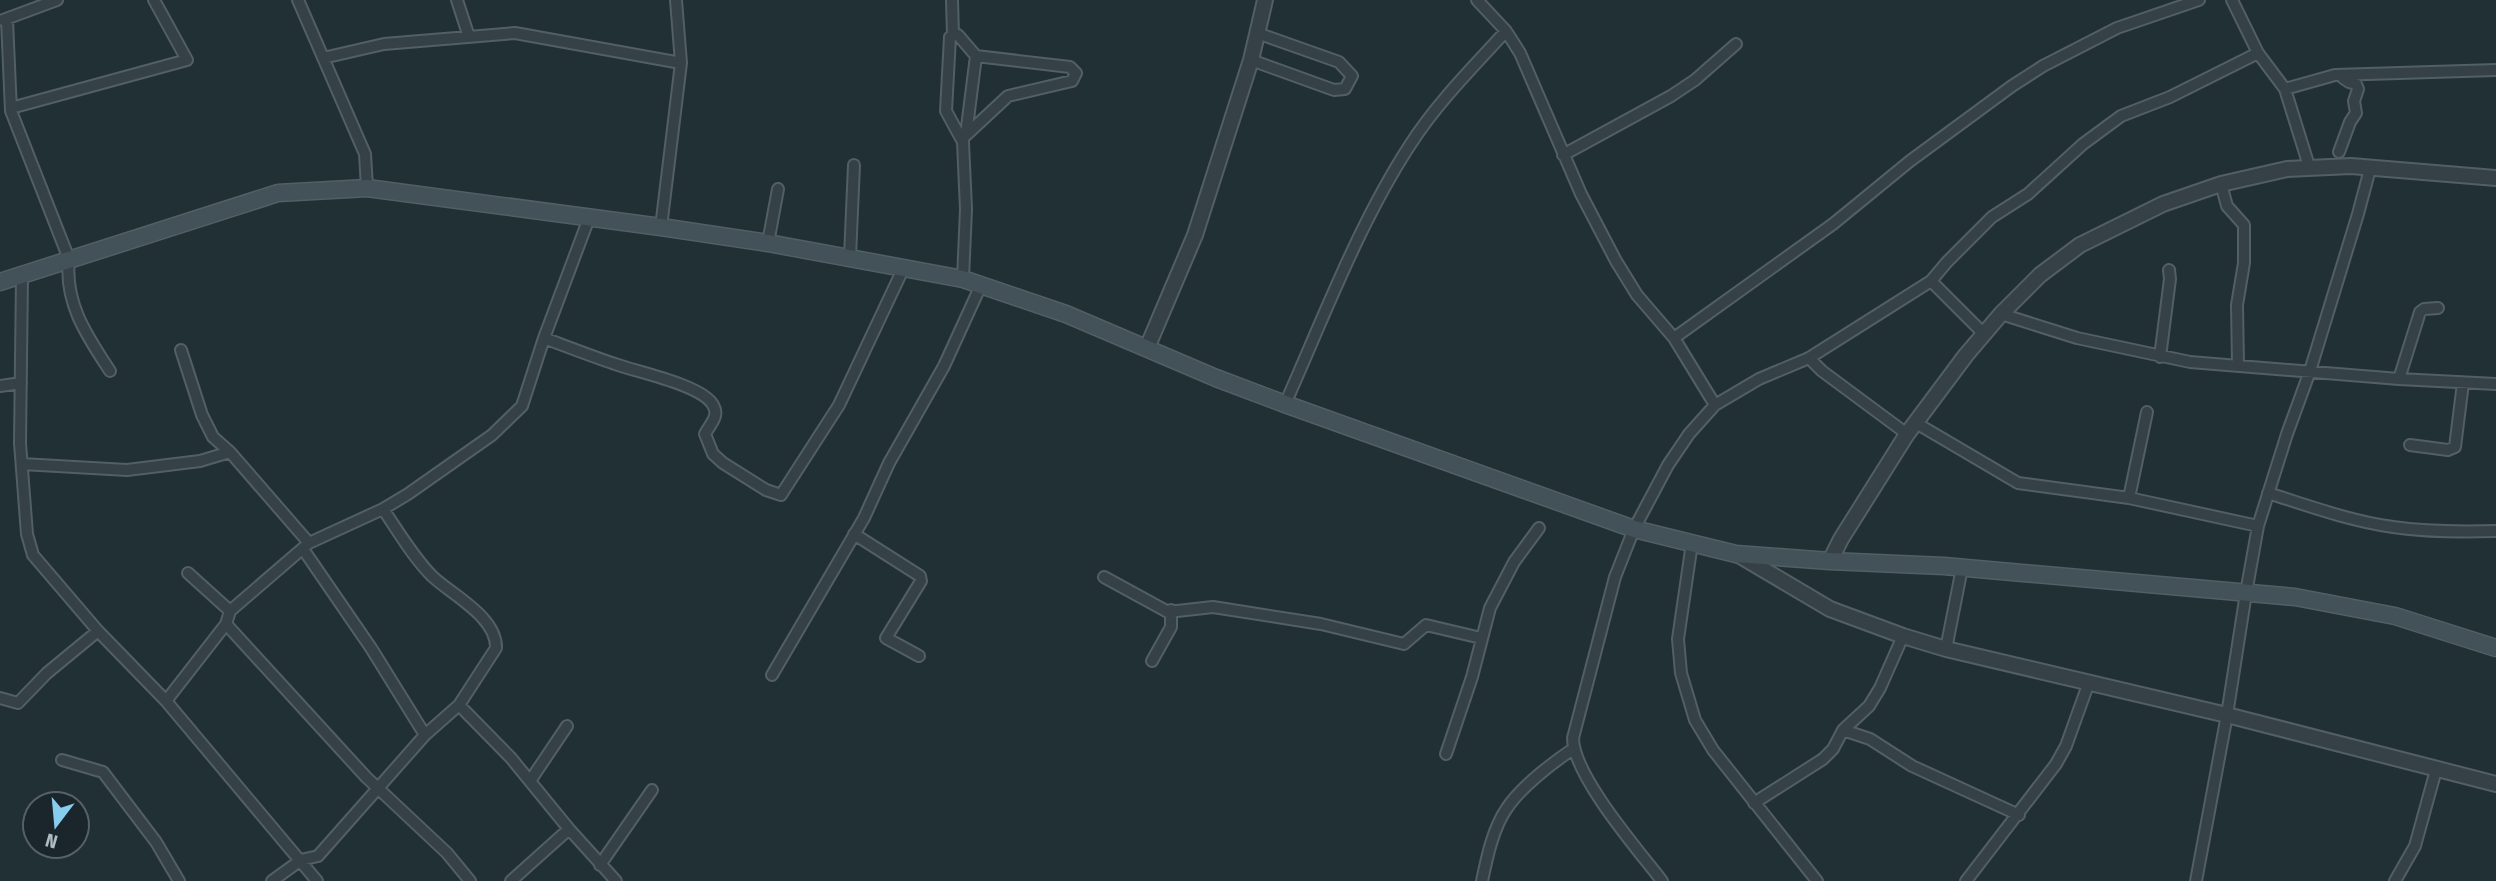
<svg xmlns="http://www.w3.org/2000/svg" width="2496" height="881" font-family="'Fira Sans Condensed',sans-serif">
	<style>
		.lines { fill: none; stroke-linecap: round; stroke-linejoin: round }
		.minor-casing { stroke: #525f64; stroke-width: 14 }
		.tertiary-casing { stroke: #525f64; stroke-width: 18 }
		.secondary-casing { stroke: #525f64; stroke-width: 19 }
		.minor { stroke: #354146; stroke-width: 10 }
		.tertiary { stroke: #354146; stroke-width: 14 }
		.secondary { stroke: #435159; stroke-width: 16 }
	</style>
	<rect width="100%" height="100%" fill="#213035"/>
	<g class="lines">
		<!-- minor casing -->
		<g class="minor-casing">
			<path id="minor" d="M298,0l67,154 2,34
				M457,0l12,37
				M952,0l1,35
				M1477,0l29,31 14,22 61,141 35,67 21,34 37,43 41,67
				M2232,0l26,53 27,36 24,77
				M3,20l54,-20
				M7,20l4,91 58,148c-5,44 18,77 41,112
				M323,58l61,-14 131,-11 166,30
				M1251,60l83,30 11,-1 7,-13 -13,-14 -82,-29
				M2285,89l50,-14 161,-5
				M11,108l176,-48 -33,-60
				M965,136l43,-40 64,-15 4,-8 -6,-6 -94,-11
				M2339,152l11,-30 6,-9 -2,-12 4,-12 -2,-5 -7,-2 -6,-4
				M1563,155l108,-59 24,-16 41,-36
				M2221,184l6,22 17,19v38l-7,42 1,60
				M661,227l20,-164 -5,-63
				M768,243l10,-54
				M850,257l4,-92
				M22,277l-2,166 7,91 6,21 65,76 68,70 151,180
				M963,279l3,-70 -3,-67 -17,-31 4,-74 3,-2h5l18,21 -10,79
				M1931,281l53,53
				M2001,314l76,24 113,24 209,17 97,5
				M544,338c24,9 47,18 71,26 22,8 87,21 98,41 7,11 -3,19 -8,29l8,20 10,9 43,27 15,5 58,-90 65,-138
				M1674,338l159,-114 77,-63 102,-75 31,-20 74,-38 82,-28
				M181,350l21,65 11,22 17,15 79,91
				M2160,357l10,-78 -1,-9
				M1809,358l13,13 85,63
				M2399,379l21,-67 4,-3 14,-1
				M0,386l21,-3
				M1285,404c38,-85 74,-181 125,-259 26,-41 63,-78 96,-114
				M1916,423l102,60 111,15 129,28
				M2410,445l38,5 7,-3 8,-64
				M22,464l105,6 73,-9 30,-9
				M2268,493c41,13 82,28 125,34 34,5 69,5 103,4
				M2129,498l18,-86
				M383,509c15,22 30,48 49,67 20,19 65,41 64,72l-37,57
				M854,534l66,42 1,5 -35,57 33,18
				M1692,543l-14,96 3,34 14,47 18,30 104,131
				M303,549l68,99 54,87
				M188,573l42,38
				M1104,577l64,35 45,-5 108,17 83,20 22,-19 55,13
				M226,624l140,153 81,76 23,28
				M1946,649l16,-81
				M1152,661l19,-34v-17
				M772,675l92,-157 25,-55 55,-97 37,-81
				M0,698l18,5 29,-30 51,-42
				M166,701l60,-77 4,-13 79,-68 74,-34 25,-15 84,-59 30,-29 22,-68 45,-120
				M1843,730l27,9 42,27 107,49
				M1446,754l26,-77 18,-69 24,-46 25,-34
				M62,760l41,12 53,70 23,39
				M530,781l37,-55
				M1754,803l69,-44 10,-10 10,-19 26,-24 11,-18 23,-52
				M600,865l52,-75
				M272,881l29,-21 17,-4 107,-121 34,-30 52,53 58,71 47,52
				M511,881l58,-52
				M1482,881c5,-24 11,-53 25,-73 14,-21 45,-45 66,-59
				M1662,881c-24,-31 -89,-106 -89,-143l42,-161 19,-48 34,-64 21,-31 26,-29 44,-26 50,-21 122,-77 16,-19 45,-45 36,-23 55,-50 38,-28 49,-19 88,-44
				M1966,881l90,-117 10,-18 23,-64
				M2196,881l31,-166 19,-122 12,-67 29,-92 23,-63 48,-157 12,-45
				M2395,881l20,-35 21,-76"/>
		</g>
		<!-- tertiary casing -->
		<g class="tertiary-casing">
			<path id="tertiary" d="M1147,348l48,-113 56,-175 14,-60
				M1737,554l93,55 73,27 43,13 281,66 269,69
				M1830,561l11,-22 66,-105 59,-79 35,-41 39,-39 40,-30 83,-41 58,-20 66,-15 64,-3 145,12"/>
		</g>
		<!-- secondary casing -->
		<g class="secondary-casing">
			<path id="secondary" d="M0,282l278,-89 89,-5 294,39 107,16 195,36 103,35 150,64 69,26 349,125 102,25 94,7 114,5 351,31 100,19 101,32"/>
		</g>
		<!-- minor -->
		<use href="#minor" class="minor"/>
		<!-- tertiary -->
		<use href="#tertiary" class="tertiary"/>
		<!-- secondary -->
		<use href="#secondary" class="secondary"/>
	</g>
	<!-- north arrow -->
	<g transform="translate(56 825) rotate(196)"><circle r="33" fill="#1a262b" stroke="#566268" stroke-width="2"/>
	<path d="M0-5L12 26L0 18L-12 26Z" fill="#87cdef"/>
	<text y="-10" font-size="19" font-weight="bold" text-anchor="middle" fill="#afbcc3">N</text>
	</g>
</svg>
